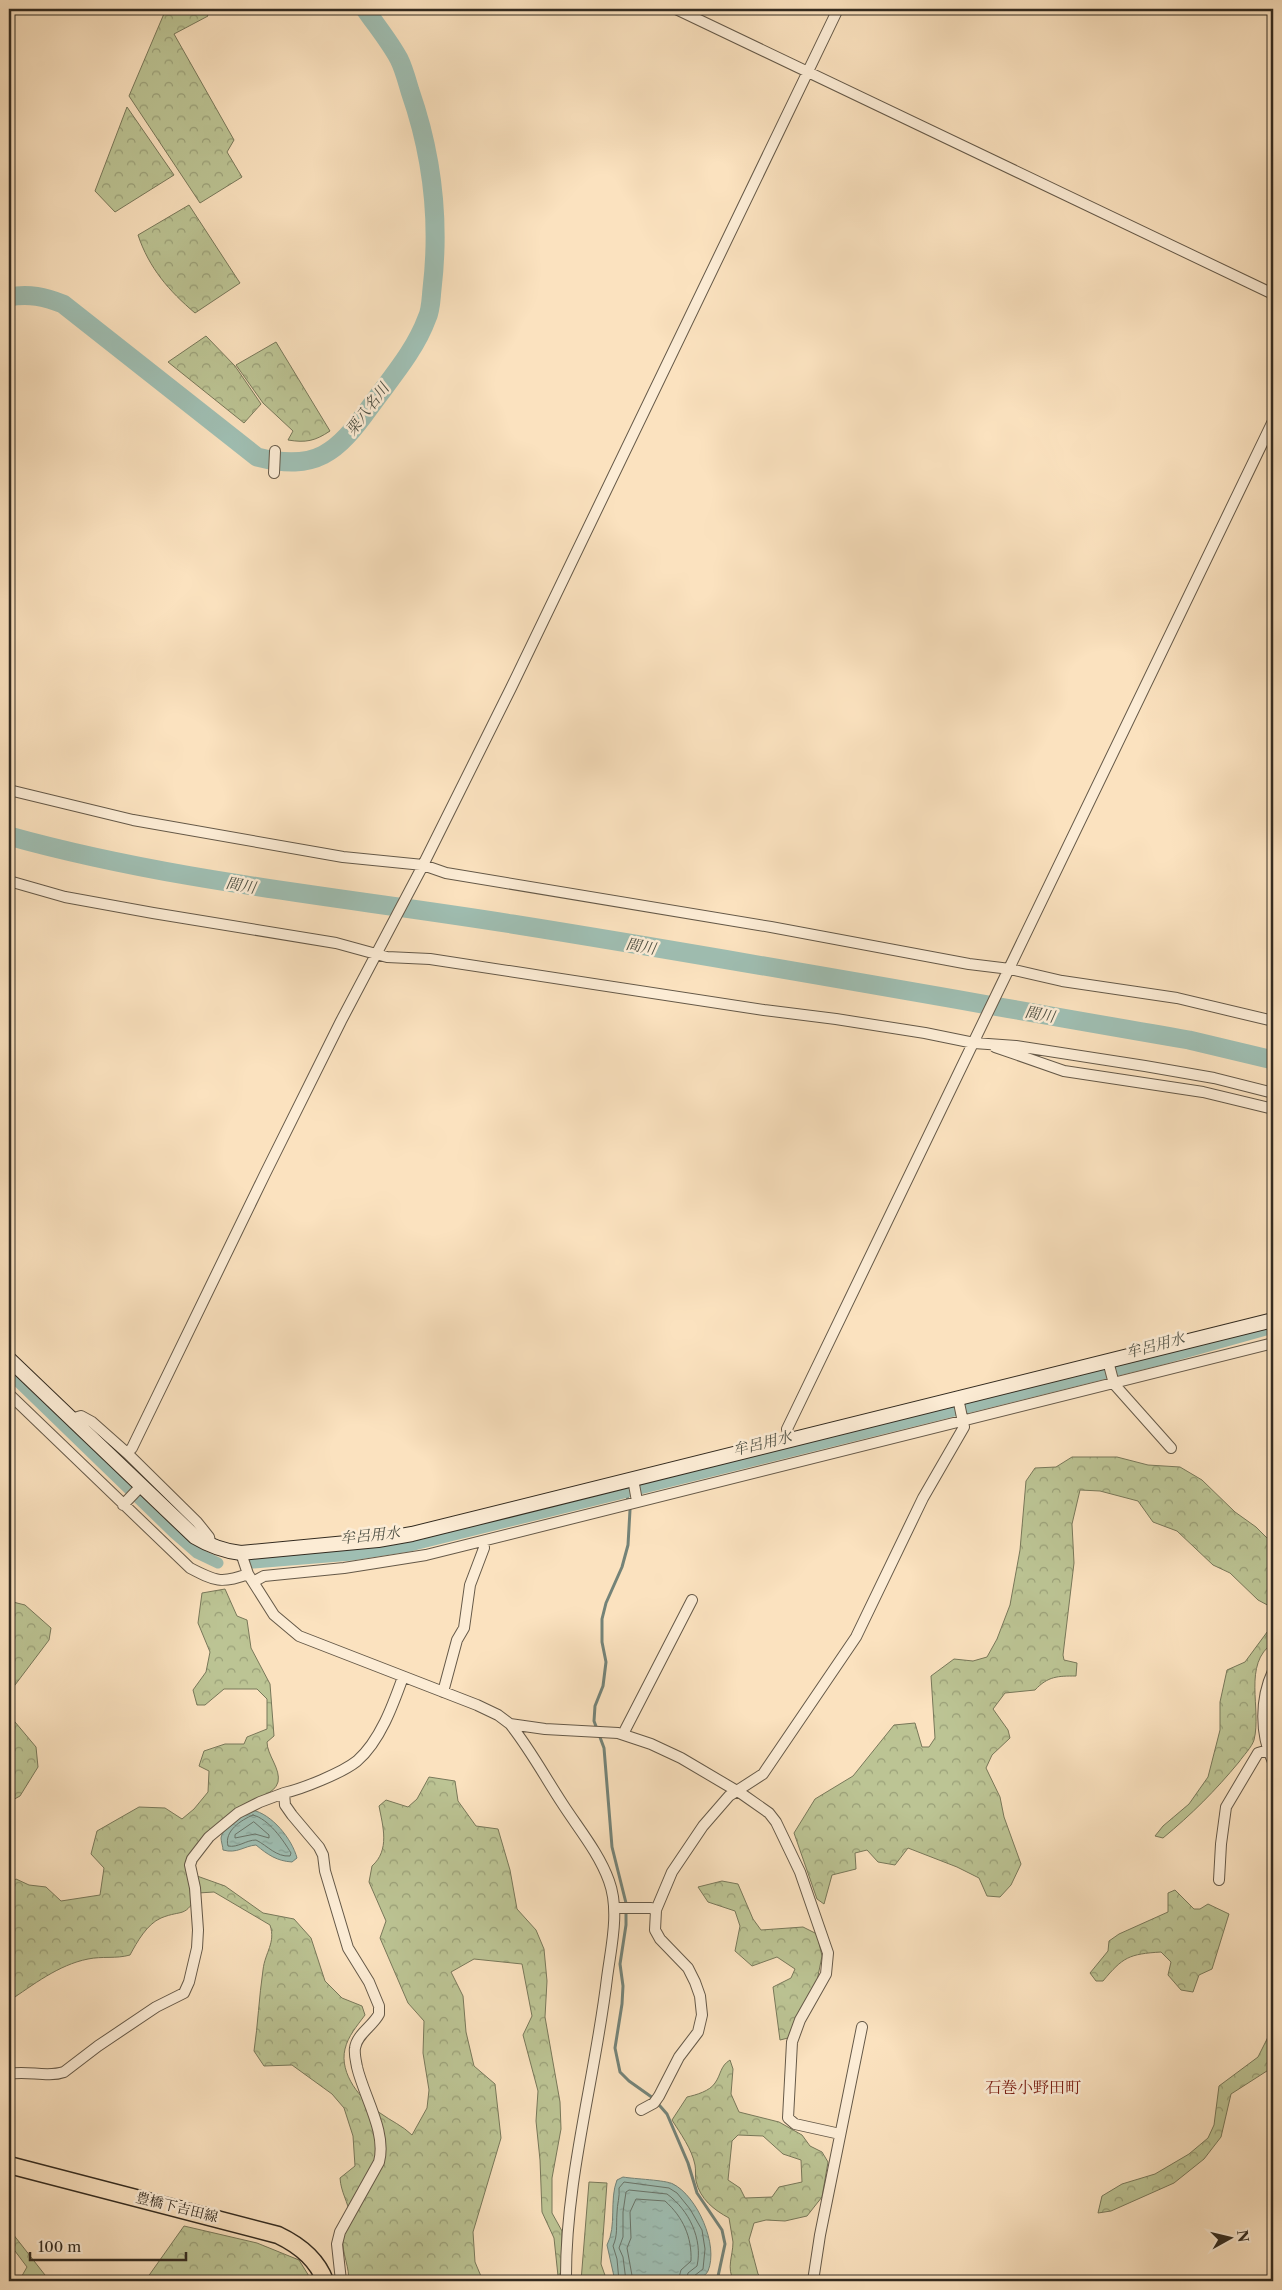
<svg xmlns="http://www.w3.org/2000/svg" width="1282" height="2290" font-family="'Libre Caslon Text','Noto Serif JP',serif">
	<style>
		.forest { fill: url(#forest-crowns); stroke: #78785a; fill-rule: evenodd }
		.water { fill: url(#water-ripples); stroke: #748378 }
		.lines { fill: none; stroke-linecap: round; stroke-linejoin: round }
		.shore { stroke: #697469; stroke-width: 1 }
		.stream { stroke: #748378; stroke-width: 3 }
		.canal { stroke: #9fbeb2; stroke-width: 11 }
		.river { stroke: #9fbeb2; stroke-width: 19 }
		.street-casing { stroke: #655948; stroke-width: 12 }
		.secondary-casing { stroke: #332b20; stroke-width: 16 }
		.primary-casing { stroke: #332b20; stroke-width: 19 }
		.street { stroke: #fcecd5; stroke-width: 10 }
		.secondary { stroke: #fcecd5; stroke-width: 14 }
		.primary { stroke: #fbe2bf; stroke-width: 16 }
		.labels { text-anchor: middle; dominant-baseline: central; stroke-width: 5; stroke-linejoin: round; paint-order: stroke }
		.street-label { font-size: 14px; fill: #332b20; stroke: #fcecd5 }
		.water-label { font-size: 15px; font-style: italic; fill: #4e5044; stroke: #fcecd5 }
		.quarter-label { font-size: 16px; fill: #7a1f14; stroke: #fcecd5 }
	</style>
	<defs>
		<pattern id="forest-crowns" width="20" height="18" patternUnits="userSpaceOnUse" patternTransform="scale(1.25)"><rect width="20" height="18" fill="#bcc494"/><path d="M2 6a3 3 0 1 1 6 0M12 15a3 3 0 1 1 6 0" fill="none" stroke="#999f78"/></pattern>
		<pattern id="water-ripples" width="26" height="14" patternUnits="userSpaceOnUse" patternTransform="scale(1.25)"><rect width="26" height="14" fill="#9fbeb2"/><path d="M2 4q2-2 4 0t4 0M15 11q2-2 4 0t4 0" fill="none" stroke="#89a399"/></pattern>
	</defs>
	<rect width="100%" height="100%" fill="#fbe2bf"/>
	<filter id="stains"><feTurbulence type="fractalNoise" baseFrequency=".004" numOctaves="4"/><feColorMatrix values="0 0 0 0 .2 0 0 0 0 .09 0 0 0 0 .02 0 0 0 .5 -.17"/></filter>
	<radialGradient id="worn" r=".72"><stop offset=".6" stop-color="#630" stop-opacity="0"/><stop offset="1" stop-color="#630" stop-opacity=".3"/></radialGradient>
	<!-- forest -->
	<path class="forest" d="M166,9h38l4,7 -34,18 60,106 -7,12 15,25 -42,26 -71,-107z
		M127,107l47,68 -59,37 -20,-21z
		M189,205l51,78 -45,30c-26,-22 -46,-45 -57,-78z
		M206,336l29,30 26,38 -17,19 -76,-61z
		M276,342l54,89c-15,10 -24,12 -42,9l5,-9 -30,-28 -27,-38z
		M1072,1457h45l31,8 32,2 22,13 33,32 21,15 17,17v64l-15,-8 -28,-27 -17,-8 -36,-34 -24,-9 -15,-21 -38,-10 -20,-1 -8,34 2,39 -11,92 1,5 13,3 -1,13c-18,0 -28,0 -41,14l-30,3 -12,16 15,21 2,8 -18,17 -6,13 14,29 4,20 17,47 -10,21 -11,12 -13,-1 -8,-18 -22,-11 -49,-19 -13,17 -17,-3 -11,-12 -12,3 1,16 -24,6 -8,29 -7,-5 -23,-66 21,-34 38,-23 41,-51 21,-2 7,24h7l6,-9 -4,-62 23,-17 19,2 14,-4 10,-18 13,-34 10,-55 6,-69 9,-13 21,-1z
		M225,1589l12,27 10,4 4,28 19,36 4,52 -7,6c0,13 14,27 11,40 -3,12 -21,15 -31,21 -23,13 -44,32 -57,55l7,18 28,10 38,27 31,6 17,19 14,43 17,17 20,8 3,9c-8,11 -17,21 -20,34 -6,25 16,51 35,64 11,8 23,13 32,22l15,-27 2,-18 -6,-37 1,-32 -16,-18 -28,-65 6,-17 -17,-39 3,-16c18,-16 11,-39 7,-60l7,-6 22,7 9,-8 12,-22 26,4 3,20 18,25 22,3 12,41 7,39 19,21 8,19 3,32 -2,36 15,85 1,27 -9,49v35l10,18v40l-4,5 -4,-38 -12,-26 -2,-52 -4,-39 2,-30 -15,-56 9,-19 -10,-52 -48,-5 -23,13 12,24 3,36 8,34 21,18 6,54 -28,94 2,30 8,19h-135c3,-11 -7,-29 -5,-43 1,-8 8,-14 7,-22 -2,-15 -9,-23 -10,-38l15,-12 -2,-30 -9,-28 -12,-14 -40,-29 -28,1 -10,-15c4,-27 5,-54 9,-81 2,-18 13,-27 7,-45l-56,-33 -16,1c-13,26 -15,16 -37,25 -14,6 -24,24 -31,37 -14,4 -28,1 -42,4 -30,6 -55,26 -79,42v-117l7,-5 13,6 17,2 15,14 39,-6 4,-27 -13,-14 6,-23 42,-24 26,1 17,11 12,-10 14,-17 1,-21 -10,-5 5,-15 21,-7h19l3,-7 20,-8v-30l-10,-10h-33l-19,16h-8l-4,-15 13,-18 4,-20 -12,-29 4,-30z
		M13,1602l12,3 26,23 -2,12 -37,49 -2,27 26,31 2,20 -18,29 -11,6v-190z
		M1273,1624v19c-31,21 -11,66 -19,97 -2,7 -11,16 -15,22 -24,29 -47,52 -76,76l-8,-2 8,-10 26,-22 19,-27 12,-47v-28l7,-32 18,-8z
		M722,1881l16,3 15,35 8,11 42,-3 14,7 5,22 -5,25 -19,33 -10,24 -8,2 -7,-53 18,-9 4,-9 -18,-12 -25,9 -17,-15 5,-25 -5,-15 -27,-9 -10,-15z
		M1175,1890l19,19h6l8,-5 21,10 -17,55 -13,6 -6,17 -12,-2 -13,-15 3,-13 -10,-10c-32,2 -38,5 -58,29h-7l-6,-8 18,-22 1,-10 10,-7 49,-22v-19z
		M1273,2027v36l-3,6 -39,25 -10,43 -17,22 -30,24 -63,28 -13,2 4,-17 20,-12 33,-10 34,-20 19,-16 6,-13 5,-39 39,-29z
		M730,2060l3,9 -2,25 8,18 40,10 23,13 8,11 12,6 6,10 -6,35 -15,19 -22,5 -19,-1 -12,3 -5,17 9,34 7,7h-31c-8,-13 -1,-25 -1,-39 -1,-8 -3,-16 -4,-24 -15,-8 -29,-19 -33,-37 -1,-5 0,-11 -1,-16 -3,-16 -15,-32 -23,-45l15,-23c9,-2 23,-6 28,-14 6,-8 5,-17 15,-23zM738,2135l25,1 20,18 18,6 1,22 -23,5 -7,10 -27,1 -5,-10 -12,-8 4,-39z
		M589,2182l18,1 -6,81 6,17h-26z
		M184,2226l73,17 42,17 13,21h-167z
		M9,2229l36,46 -1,6h-25l8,-14 -18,-24z"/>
	<!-- water -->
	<path class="water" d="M252,1810c20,4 40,29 45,48l-5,4c-15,-1 -24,-7 -36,-17 -12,1 -19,9 -33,5 0,-3 -2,-9 -2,-12 2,-13 20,-23 31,-28z
		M623,2177c11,2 43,3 50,7 24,12 46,61 35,87 -3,6 -10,8 -16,10h-77l-8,-36c10,-19 2,-45 10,-65z"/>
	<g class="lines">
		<!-- shore -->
		<path class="shore" d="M253,1815c16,4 30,25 38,38l-1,3c-14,1 -22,-10 -34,-16 -10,0 -18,8 -28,6 -4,-15 13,-26 25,-31z
			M254,1822l15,13v3l-14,-4 -20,4v-3z
			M619,2281l-2,-22 -4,-13c5,-11 3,-20 4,-33 0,-9 3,-16 2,-25l5,-6 45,6 8,5 13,16 12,21 3,19 -2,20 -9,7 -2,5
			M626,2281l-3,-24 -4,-9 4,-11v-25l3,-20 3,-2 38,4c22,16 36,45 30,72l-9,7 -2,8
			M633,2281l-6,-33 4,-10 -1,-26 6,-13 29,2c18,16 27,36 26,60l-10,9 -3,11"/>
		<!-- stream -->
		<path class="stream" d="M626,1491l4,19 -2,35 -6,22 -16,36 -4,16v23l4,20 -3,24 -8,20 -1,15 10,27 8,99 14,56v22l-6,39 3,22 -1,18 -7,44 5,24 9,9 24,17 14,16 21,49 9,30 25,37 3,14 -8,37"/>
		<!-- canal -->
		<path class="canal" d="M9,1373l164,159 24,21 21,10
			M253,1563l99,-8 58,-9 749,-186 114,-32"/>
		<!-- river -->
		<path class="river" d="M9,297c20,-4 36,0 54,7l194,153c59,15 80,-4 113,-50 20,-28 45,-56 57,-89 4,-8 4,-20 5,-29 8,-67 0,-135 -22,-198 -3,-10 -6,-22 -11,-32 -9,-17 -23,-34 -34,-50
			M9,836c165,46 335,61 503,88 226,36 451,77 677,116l84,20"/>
		<!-- street casing -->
		<g class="street-casing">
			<path id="street" d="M676,9l597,285
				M274,473l1,-22
				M9,790l124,30 210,37 80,8 23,8 325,54 198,37 41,5 52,12 115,17 96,23
				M9,881l56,16 88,16 183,30 51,14 43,2 334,51 72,9 89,14 49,10 42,3 129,20 69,12 59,15
				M995,1047l69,24 139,21 70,17
				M1108,1361l6,23 57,64
				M9,1394l181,174c25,13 31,16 58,6
				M71,1419l10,-3 11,6 35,31 70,69 12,15 2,9
				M790,1440l-3,-11 486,-1008
				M127,1453l5,-5 133,-274 76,-153 79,-150 91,-183 327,-679
				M633,1479l4,22
				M123,1505l18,-19
				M241,1553l7,21 26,41 25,21 178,69 21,10 12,9c20,25 35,53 52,79 16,25 37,50 47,78 11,30 2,66 -2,97 -12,101 -42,202 -41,303
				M253,1582l11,-6 80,-8 82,-13 847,-212
				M1273,1671c-13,28 -13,63 0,91
				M443,1692l14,-52 7,-12 6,-43 14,-37 -1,-7
				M510,1724l35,5 73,4 33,11 30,14 61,36 27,19 7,9 24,50 28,81 -2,21 -26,46 -8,22 -4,76 7,6 45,10
				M623,1734l69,-134
				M1219,1880l2,-36 5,-37 32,-54 10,-3
				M614,1908h37l5,2
				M9,2074c18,-4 38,4 55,-2l34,-26 58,-39 28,-14 5,-11 8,-34 1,-18 -3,-42 -5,-23 2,-6 17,-22 29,-24 22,-11 24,-9
				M641,2110l13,-7 5,-7 20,-39 19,-25 4,-17 -2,-19 -5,-14 -7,-14 -28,-29 -5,-9 1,-20 16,-38 31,-46 26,-30 34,-22 93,-137 67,-139 41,-71 -6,-29
				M341,2281l-4,-37 3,-12 39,-70c8,-30 -15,-65 -22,-95 -1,-6 -3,-13 -2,-19 2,-14 18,-22 24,-34v-8l-10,-24 -21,-34 -23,-77 -2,-16 -4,-8 -27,-32 -7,-10 -1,-12c18,-4 58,-20 73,-32 23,-20 36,-56 46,-84
				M813,2281l7,-46 42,-208"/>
		</g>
		<!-- secondary casing -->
		<g class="secondary-casing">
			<path id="secondary" d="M9,1359l186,178c15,9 28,14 46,16l137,-13 34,-6 861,-214"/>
		</g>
		<!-- primary casing -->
		<g class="primary-casing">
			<path id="primary" d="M9,2165l269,70c21,10 39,24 47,46"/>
		</g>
		<!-- street -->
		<use href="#street" class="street"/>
		<!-- secondary -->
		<use href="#secondary" class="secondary"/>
		<!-- primary -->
		<use href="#primary" class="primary"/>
	</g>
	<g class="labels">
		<!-- street labels -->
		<g class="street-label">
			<text transform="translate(177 2207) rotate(14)">豊橋下吉田線</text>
		</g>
		<!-- water labels -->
		<g class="water-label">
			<text transform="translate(367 409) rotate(-53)">栗八名川</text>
			<text transform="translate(241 885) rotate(10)">間川</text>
			<text transform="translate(641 946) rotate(10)">間川</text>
			<text transform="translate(1040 1014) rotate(10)">間川</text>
			<text transform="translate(1155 1345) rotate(-15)">牟呂用水</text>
			<text transform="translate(762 1443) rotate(-14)">牟呂用水</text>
			<text transform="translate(370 1535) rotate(-6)">牟呂用水</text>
		</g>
		<!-- quarter labels -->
		<g class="quarter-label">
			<text x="1033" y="2087">石巻小野田町</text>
		</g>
	</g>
	<!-- margin -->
	<rect width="1282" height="2290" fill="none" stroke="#fbe2bf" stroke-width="30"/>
	<rect x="10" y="10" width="1262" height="2270" fill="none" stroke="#332b20" stroke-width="2.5"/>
	<rect x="15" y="15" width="1252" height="2260" fill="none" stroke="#332b20"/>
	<!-- north arrow -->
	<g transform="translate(1230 2238) rotate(82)" stroke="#fcecd5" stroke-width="4" paint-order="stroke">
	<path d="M0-4L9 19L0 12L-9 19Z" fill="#332b20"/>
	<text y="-8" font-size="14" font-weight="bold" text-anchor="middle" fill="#332b20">N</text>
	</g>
	<!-- scale -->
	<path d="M30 2252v8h156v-8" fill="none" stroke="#332b20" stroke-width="2.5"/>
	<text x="38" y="2252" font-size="15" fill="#332b20" stroke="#fcecd5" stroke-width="4" paint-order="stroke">100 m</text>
	<rect width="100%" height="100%" filter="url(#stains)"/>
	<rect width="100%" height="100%" fill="url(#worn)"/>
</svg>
